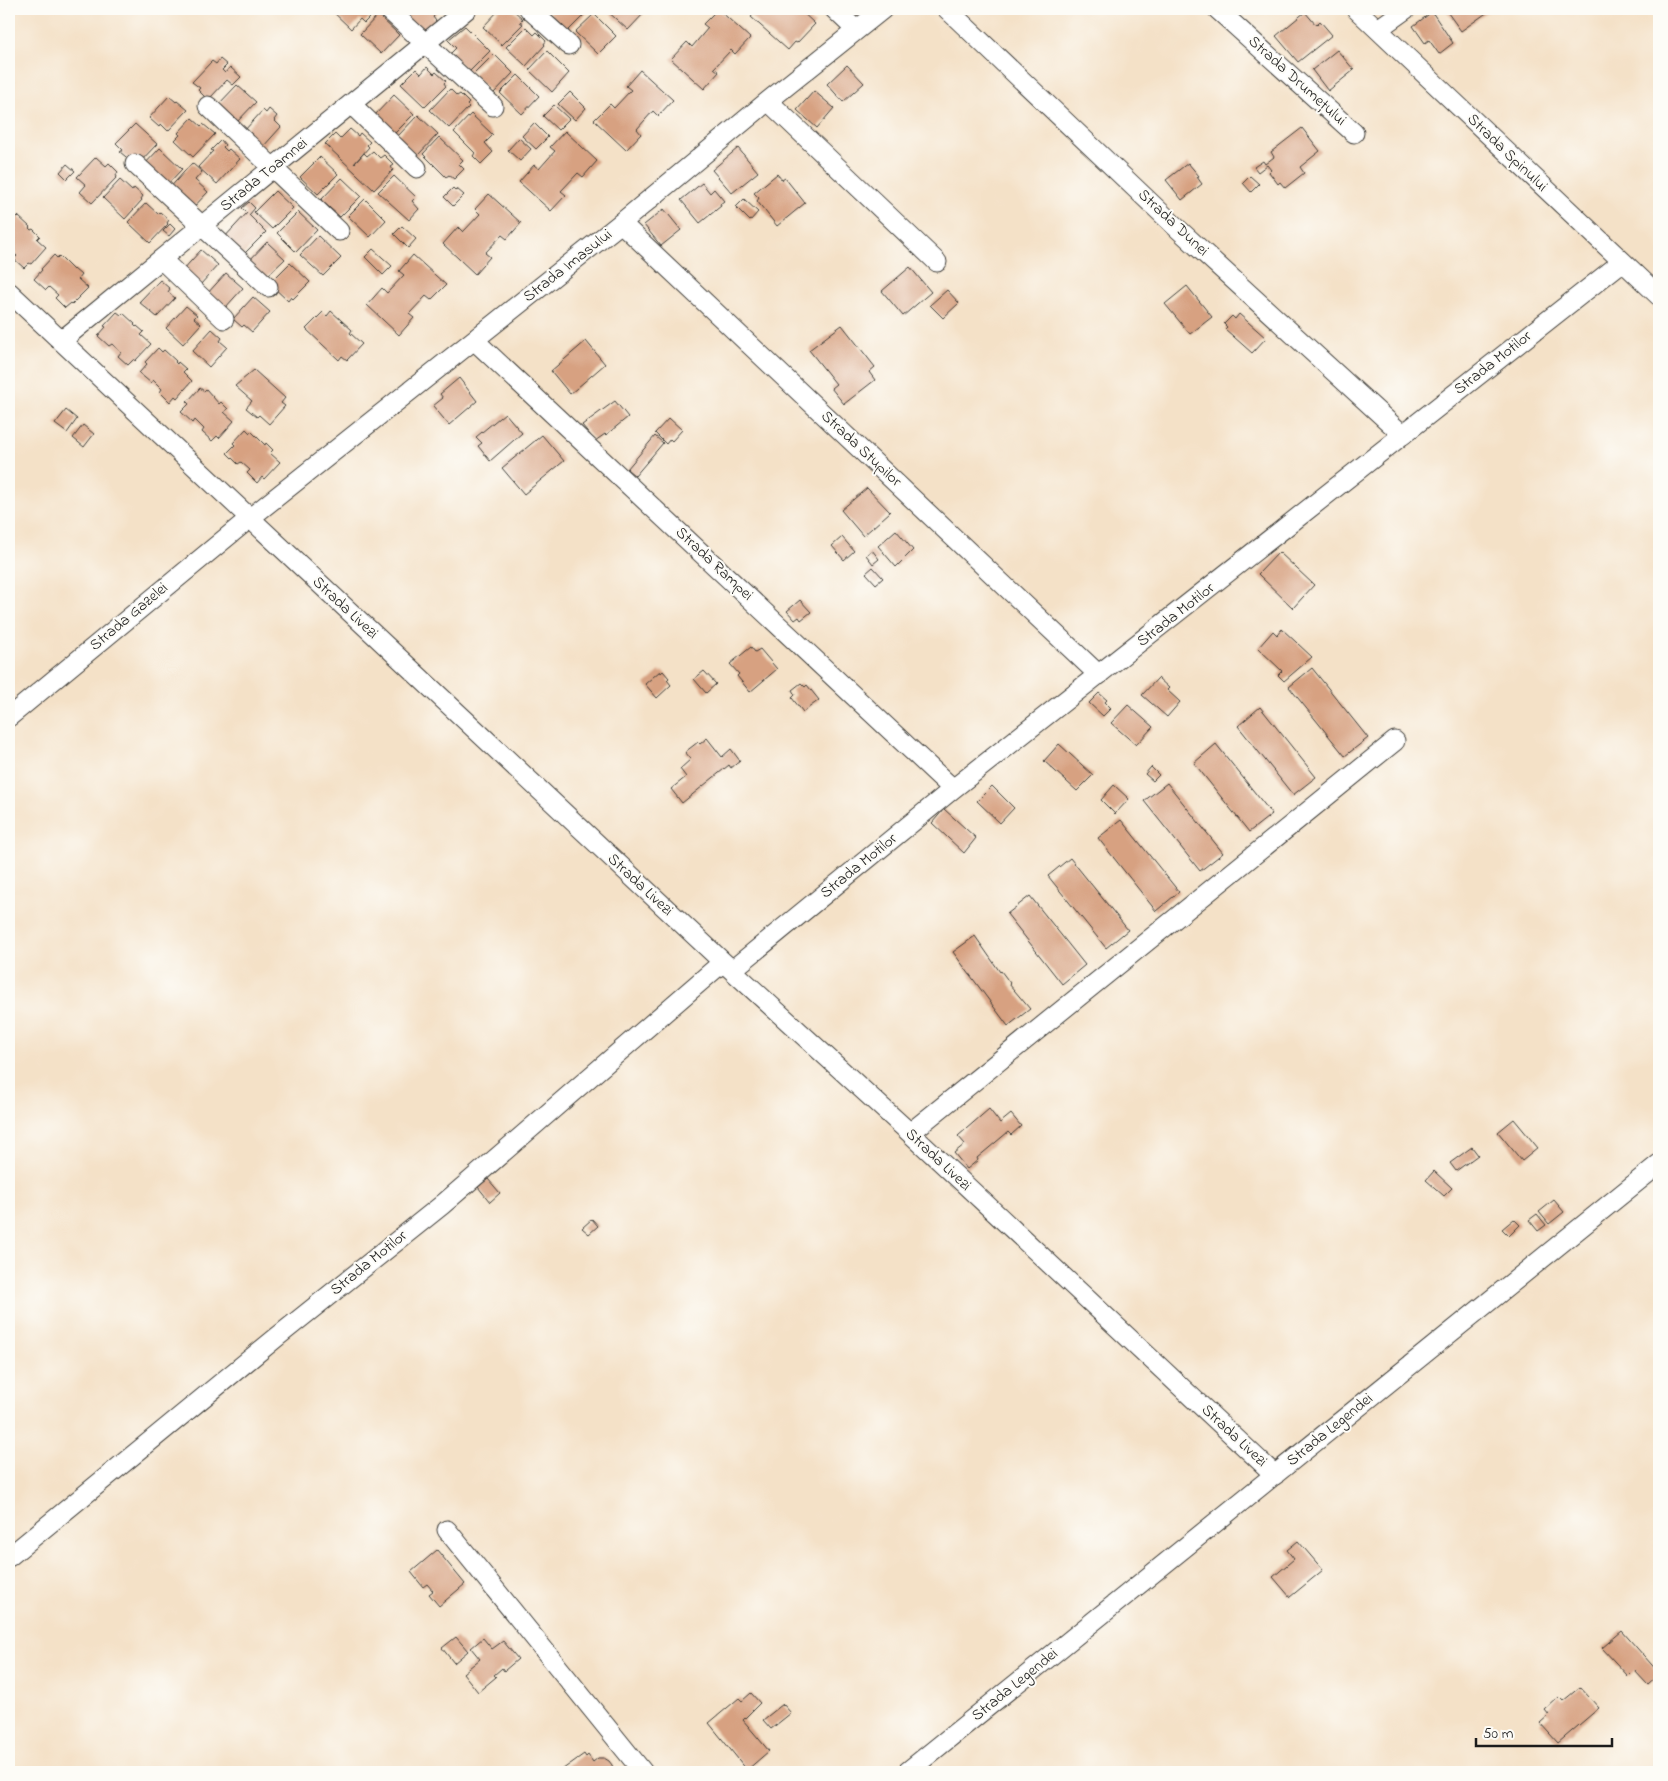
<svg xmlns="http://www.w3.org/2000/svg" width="1668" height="1781" font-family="'Indie Flower',sans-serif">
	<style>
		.building { fill: #d7a181 }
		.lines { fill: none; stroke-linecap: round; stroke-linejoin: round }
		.minor-casing { stroke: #3c3a36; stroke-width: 21 }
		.minor { stroke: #fff; stroke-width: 19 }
		.labels { text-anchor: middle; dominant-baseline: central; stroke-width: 4; stroke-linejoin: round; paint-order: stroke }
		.street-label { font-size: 16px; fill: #1c1c1c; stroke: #fdfcf7 }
	</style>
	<rect width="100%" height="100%" fill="#fdfcf7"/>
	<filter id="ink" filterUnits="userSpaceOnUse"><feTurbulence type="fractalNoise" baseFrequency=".02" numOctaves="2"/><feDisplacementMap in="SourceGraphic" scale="10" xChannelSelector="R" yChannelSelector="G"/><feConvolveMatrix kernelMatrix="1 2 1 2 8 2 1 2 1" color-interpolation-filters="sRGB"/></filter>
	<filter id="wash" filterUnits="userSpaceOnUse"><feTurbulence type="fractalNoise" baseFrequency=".0096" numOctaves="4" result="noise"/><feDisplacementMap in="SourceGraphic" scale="20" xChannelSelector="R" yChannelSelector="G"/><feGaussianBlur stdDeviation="1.12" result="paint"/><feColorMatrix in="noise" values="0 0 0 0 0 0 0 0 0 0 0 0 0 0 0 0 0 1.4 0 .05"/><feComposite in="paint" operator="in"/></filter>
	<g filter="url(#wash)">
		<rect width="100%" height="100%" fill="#f4e1c7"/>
		<g id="blocks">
			<!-- building -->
			<path class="building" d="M330,9h39l5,4 -10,10 -4,-4 -9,10z
				M396,9h39l3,3 -5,5 3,4 -13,14z
				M500,9l8,1 4,-1 11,10 -3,3 3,2 -21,21 -19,-18z
				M547,9h40l2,1 -21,21 -18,-17 1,-1z
				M605,9h39l2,2 -18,19z
				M718,9l32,29 -15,16 -4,-4 -17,18 5,4 -15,17 -33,-30 16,-17 5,5 16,-19 -5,-4z
				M758,9l8,1 1,-1h32l16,15 -18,19 -2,-1 -7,8 -37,-33z
				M1445,9h47l-31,22z
				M1305,12l11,13 4,-4 12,14 -34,27 -22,-26z
				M1432,12l21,31 -14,11 -10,-14 -4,3 -12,-17z
				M594,14l22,22 -18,18 -23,-22z
				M378,15l21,20 -18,19 -21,-20z
				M465,26l25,25 -21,21 -19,-18 6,-6 -8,-8z
				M526,27l8,8 3,-3 9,9 -2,3 1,1 -19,21 -20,-19z
				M1337,50l17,20 -26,21 -16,-21z
				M547,51l22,22 -17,19 -23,-22z
				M494,54l19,19 -20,21 -20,-19z
				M220,59l7,6 -5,5 3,3 5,-6 11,10 -8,8 -6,-5 -17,18 -3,1 -9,-9 2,-2 -8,-6 20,-21 4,3z
				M847,65l17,18 -21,19 -16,-18z
				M427,67l7,7 2,-2 10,9 -2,2 2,3 -21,21 -24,-23 15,-15 5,5z
				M640,70l33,30 -15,16 -5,-5 -16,18 4,5 -15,16 -32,-30 16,-16 4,4 17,-18 -5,-4z
				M518,75l21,21 -17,18 -22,-21z
				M237,85l19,17 -20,21 -19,-17z
				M450,89l7,7 3,-2 9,9 -2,2 2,2 -20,21 -19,-18z
				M814,91l20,17 -17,20 -20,-18z
				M570,92l16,16 -11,12 -17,-16z
				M394,95l20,19 -21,21 -20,-18z
				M169,96l7,6 1,-1 11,9 -20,21 -7,-7 -2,3 -10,-9z
				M554,105l15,14 -11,11 -15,-14z
				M269,109l8,7 -3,4 7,7 -19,21 -18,-17 19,-21 3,3z
				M471,114l22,21 -8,8 8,9 -12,12 -8,-8 2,-3 -21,-21z
				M418,115l20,19 -21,22 -20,-19z
				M192,118l9,8 2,-2 12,10 -22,23 -18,-17 5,-5 -2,-2z
				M534,123l14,14 -12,12 -14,-13z
				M135,124l22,20 -19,20 -7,-3 -11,-9 3,-2 -7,-7z
				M1302,128l18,23 -20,16 4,6 -19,15 -5,-6 -2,2 -9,-12 2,-2 -4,-5 -9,7 -4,-5 9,-6 2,3 9,-7 -3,-5z
				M350,129l8,7 2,-3 10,9 -3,3 2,2 -15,17 10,-11 3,3 6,-5 7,7 4,-3 10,10 -3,2 2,3 -19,20 -49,-46 10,-10 5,5z
				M565,131l32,30 -14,16 -5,-4 -17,18 5,4 -15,16 -32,-29 15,-17 5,4 16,-18 -5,-4z
				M439,137l24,23 -4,4 5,5 -10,10 -5,-4 -3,2 -23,-23z
				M519,138l12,11 -11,12 -12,-11z
				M221,140l4,5 -2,2 4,4 2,-2 11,10 -23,25 -19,-17 15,-16 -2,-1z
				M160,148l22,21 -17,18 -23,-20z
				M738,148l20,24 -26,21 -20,-23z
				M96,157l10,9 3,-3 9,9 -2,3 1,2 -25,26 -12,-11 6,-7 -9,-8z
				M320,157l18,17 -20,20 -18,-17z
				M192,163l10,9 -7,8 13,12 -18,19 -22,-21z
				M1188,163l11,13 -2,1 5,7 -20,16 -16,-20z
				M67,164l8,7 -8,8 -7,-7z
				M777,174l5,6 3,-2 20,25 -28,23 -20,-25 2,-3 -5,-5z
				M394,176l22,21 -4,4 7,8 -10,11 -31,-28z
				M1250,176l9,8 -8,8 -8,-9z
				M342,178l19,18 -21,21 -19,-17z
				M120,180l12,11 2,-3 9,8 -2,3 1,1 -17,19 -22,-21z
				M702,183l8,10 4,-4 10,12 -4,3 1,2 -21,17 -19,-23z
				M453,188l3,3 1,-2 7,6 -11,11 -9,-9z
				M275,191l18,17 -21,21 -18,-17z
				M489,194l32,29 -14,16 -5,-4 -17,18 5,4 -15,17 -32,-30 15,-17 5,5 17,-18 -5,-5z
				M365,199l21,21 -16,17 -22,-21z
				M744,199l14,13 -8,9 -14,-14z
				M249,202l6,6 -6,7 17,17 -24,24 -20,-16 25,-27 -5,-5z
				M146,203l12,11 2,-2 9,8 -2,3 1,1 -18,19 -22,-21z
				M664,209l17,21 -20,16 -17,-21z
				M298,212l19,18 -21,22 -19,-19z
				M13,215l3,3 2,-2 12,11 -1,1 2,2 2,-1 7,7 -3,3 9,8 -15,17 -2,-1 -5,5 -10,-9 3,-3 -8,-8v-29z
				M170,224l5,5 -6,7 -6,-5z
				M402,226l14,13 -8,9 -14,-14z
				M318,236l23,22 -18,18 -23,-21z
				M267,242l18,17 -21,20 -17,-16z
				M373,249l19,17 -9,9 -18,-18z
				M201,250l17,15 -18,20 -19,-13z
				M54,255l3,3 2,-2 14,14 1,-1 7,6 -3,4 10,9 -16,16 -1,-1 -6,5 -10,-10 3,-3 -9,-8 -3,3 -12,-11 8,-9 -1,-1z
				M413,255l33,30 -15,15 -5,-4 -17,18 5,4 -15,17 -32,-30 15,-17 5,5 17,-18 -5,-4z
				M290,263l20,19 -17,17 -2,-2 -3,4 -16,-15 3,-4 -2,-2z
				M910,267l21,25 -28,24 -21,-25z
				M226,273l17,15 -18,20 -19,-13z
				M160,280l10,9 -2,3 7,6 -18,19 -18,-15z
				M1187,286l25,31 -22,17 -25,-30z
				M947,290l12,13 -16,15 -13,-13z
				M253,297l17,15 -18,20 -8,-7 -2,2 -9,-8z
				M186,306l11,9 -3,3 7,6 -18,20 -17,-16z
				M331,311l21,19 -2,3 12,11 -15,16 -5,-4 -3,4 -33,-31 17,-17 4,4z
				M117,312l4,3 2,-2 12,11 -1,1 2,2 1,-1 7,6 -3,3 10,9 -16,17 -1,-2 -6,6 -10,-9 3,-4 -9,-8 -3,2 -11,-10 8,-9 -2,-1z
				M1239,314l27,24 -14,15 -27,-24 2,-2 -3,-3 8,-8 3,3z
				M842,325l33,42 -6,5 6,8 -31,24 -13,-16 5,-4 -27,-34z
				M212,329l10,9 -2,3 7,6 -18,20 -17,-16z
				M586,341l19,23 -35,30 -19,-23z
				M158,348l4,4 2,-2 12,11 -1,1 2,2 1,-2 8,7 -3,3 9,9 -15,17 -2,-2 -5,6 -10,-10 2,-3 -9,-9 -2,3 -12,-10 8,-9 -2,-2z
				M254,370l31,28 -4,5 4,3 -16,18 -10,-9 -2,2 -11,-9 6,-7 -17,-15z
				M459,378l18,23 -28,24 -16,-19 10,-8 -3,-4z
				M200,388l4,3 2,-2 13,15 2,-2 7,7 -4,3 10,9 -15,17 -2,-2 -5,5 -10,-9 2,-3 -9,-9 -2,3 -12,-11 8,-8 -2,-2z
				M615,401l13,16 -22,18 -1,-1 -10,7 -13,-16z
				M66,410l11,9 -10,14 -12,-9z
				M505,413l17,20 -32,28 -12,-15 4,-3 -6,-6z
				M669,418l13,12 -10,11 -2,-2 -4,5 -11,-11z
				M83,425l11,9 -10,13 -11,-9z
				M246,429l4,4 1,-2 14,14 1,-2 7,7 -3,3 10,9 -16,17 -2,-2 -5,6 -10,-10 3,-3 -9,-8 -3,2 -11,-11 8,-8 -2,-2z
				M542,435l22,26 -40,33 -22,-26z
				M655,436l8,7 -28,33 -8,-7z
				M867,488l23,24 -27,24 -22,-26z
				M896,530l17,20 -17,17 -18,-21z
				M842,537l12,14 -10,9 -12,-14z
				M872,550l7,9 -6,5 -7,-9z
				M1279,552l35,33 -21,23 -35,-34z
				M873,567l10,11 -7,6 -10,-11z
				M800,600l11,12 -10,8 -2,-3 -4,3 -8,-9z
				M1282,629l30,28 -28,24 -6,-6 4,-4 -24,-23 15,-17 4,4z
				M751,647l4,5 5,-3 17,20 -27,23 -13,-16 2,-2 -9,-10z
				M1312,668l56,70 -23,18 -56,-69z
				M660,671l1,2 2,-2 6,7 -2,2 4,5 -14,13 -12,-14z
				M704,671l12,13 -10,9 -12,-14z
				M1158,678l11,10 -2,2 13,12 -13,15 -25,-22z
				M801,683l4,4 2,-2 12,15 -16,12 -11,-14 3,-3 -3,-5z
				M1099,693l8,7 -2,2 6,6 -8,8 -14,-13z
				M1128,705l25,22 -17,18 -25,-22z
				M1260,707l56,70 -23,18 -55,-69z
				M707,738l15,19 9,-8 9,12 -9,7 -2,-3 -47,38 -11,-14 15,-12 -6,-8 11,-10 -6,-7 13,-10 2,2z
				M1059,744l34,31 -16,16 -33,-30z
				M1216,744l56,70 -23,18 -55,-69z
				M1151,767l8,8 -6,6 -8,-7z
				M1167,783l56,70 -23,18 -56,-70z
				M1114,785l15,14 -14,15 -14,-14z
				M992,786l22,22 -14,15 -23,-22z
				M944,809l32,29 -12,15 -32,-30z
				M1121,820l58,72 -23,19 -58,-73z
				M1070,858l58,72 -22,18 -58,-72z
				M1030,896l55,69 -23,19 -55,-70z
				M975,936l25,36 1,-1 9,12 -1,1 21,25 -22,17 -55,-74z
				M989,1109l11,14 11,-9 10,12 -10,9 -3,-3 -31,26 1,2 -11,9 -13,-16 11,-9 -7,-8z
				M1514,1119l24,29 -16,13 -24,-29z
				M1472,1147l6,8 -22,16 -6,-8z
				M1434,1171l18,17 -8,8 -18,-16z
				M488,1179l12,14 -10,9 -12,-15z
				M1554,1200l10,12 -15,12 -10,-12z
				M1537,1214l9,11 -8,6 -9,-11z
				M592,1219l6,7 -9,8 -7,-6z
				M1514,1219l6,6 -11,11 -7,-7z
				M1298,1541l25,29 -33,27 -17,-20 21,-18 -7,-9z
				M437,1550l28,34 -26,22 -10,-12 4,-3 -6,-7 -4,3 -12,-15z
				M1622,1631l37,42v2l-11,10 -14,-15 -6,6 -26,-28z
				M456,1637l12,14 -14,12 -12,-15z
				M483,1638l9,11 11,-8 15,18 -14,12 -2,-3 -8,7 2,2 -18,15 -15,-19 17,-14 -9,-11z
				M1580,1687l19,21 -41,35 -18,-20 9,-8 -4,-5 14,-13 4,4z
				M751,1693l9,10 -17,17 26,31 -22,19 -38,-47 30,-25 3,3z
				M783,1704l8,9 -20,16 -8,-9z
				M584,1754l2,3 2,-2 5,7 5,-4h6l5,3 3,4 2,7h-55z"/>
		</g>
	</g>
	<g filter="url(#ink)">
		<use href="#blocks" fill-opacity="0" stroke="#3c3a36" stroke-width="1"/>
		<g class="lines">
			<!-- minor casing -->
			<g class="minor-casing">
				<path id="minor" d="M388,9l105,97
					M529,9l40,36
					M834,9l22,21
					M947,9l229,218 227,208
					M1217,9l137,124
					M1356,9l303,287
					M1378,29l28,-20
					M768,101l169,161
					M351,104l66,64
					M208,106l131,125
					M135,164l133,123
					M621,223l478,452
					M161,259l63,60
					M9,292l714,670 187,171 365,342
					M474,340l479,449
					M61,341l406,-332
					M9,717l241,-199 371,-295 147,-122 115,-92
					M732,970l221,-181 669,-527
					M910,1133l485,-392
					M447,1530l196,242
					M9,1557l268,-220 165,-132 281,-243
					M907,1772l752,-608"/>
			</g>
			<!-- minor -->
			<use href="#minor" class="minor"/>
		</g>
	</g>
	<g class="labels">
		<!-- street labels -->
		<g class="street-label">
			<text transform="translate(1297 81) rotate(42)">Strada Drumețului</text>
			<text transform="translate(1507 153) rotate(44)">Strada Spinului</text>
			<text transform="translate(264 175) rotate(-39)">Strada Toamnei</text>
			<text transform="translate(1173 223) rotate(43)">Strada Dunei</text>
			<text transform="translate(568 266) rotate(-38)">Strada Imasului</text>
			<text transform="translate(1493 363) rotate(-38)">Strada Motilor</text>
			<text transform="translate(861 449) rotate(43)">Strada Stupilor</text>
			<text transform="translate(714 564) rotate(43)">Strada Rampei</text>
			<text transform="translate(345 608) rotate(43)">Strada Livezi</text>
			<text transform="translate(1176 615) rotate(-38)">Strada Motilor</text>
			<text transform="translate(129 617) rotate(-40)">Strada Gazelei</text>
			<text transform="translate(859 866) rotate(-39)">Strada Motilor</text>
			<text transform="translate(640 885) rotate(43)">Strada Livezi</text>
			<text transform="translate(938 1160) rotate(43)">Strada Livezi</text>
			<text transform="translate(369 1263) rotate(-39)">Strada Motilor</text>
			<text transform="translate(1330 1430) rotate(-39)">Strada Legendei</text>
			<text transform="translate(1234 1436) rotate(43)">Strada Livezi</text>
			<text transform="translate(1015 1685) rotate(-39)">Strada Legendei</text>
		</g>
	</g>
	<!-- margin -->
	<rect width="1668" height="1781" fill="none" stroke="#fdfcf7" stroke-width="30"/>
	<!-- scale -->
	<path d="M1476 1738v8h136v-8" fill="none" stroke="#1c1c1c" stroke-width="2.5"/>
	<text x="1483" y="1738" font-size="15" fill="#1c1c1c" stroke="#fdfcf7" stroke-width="4" paint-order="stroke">50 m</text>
</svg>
